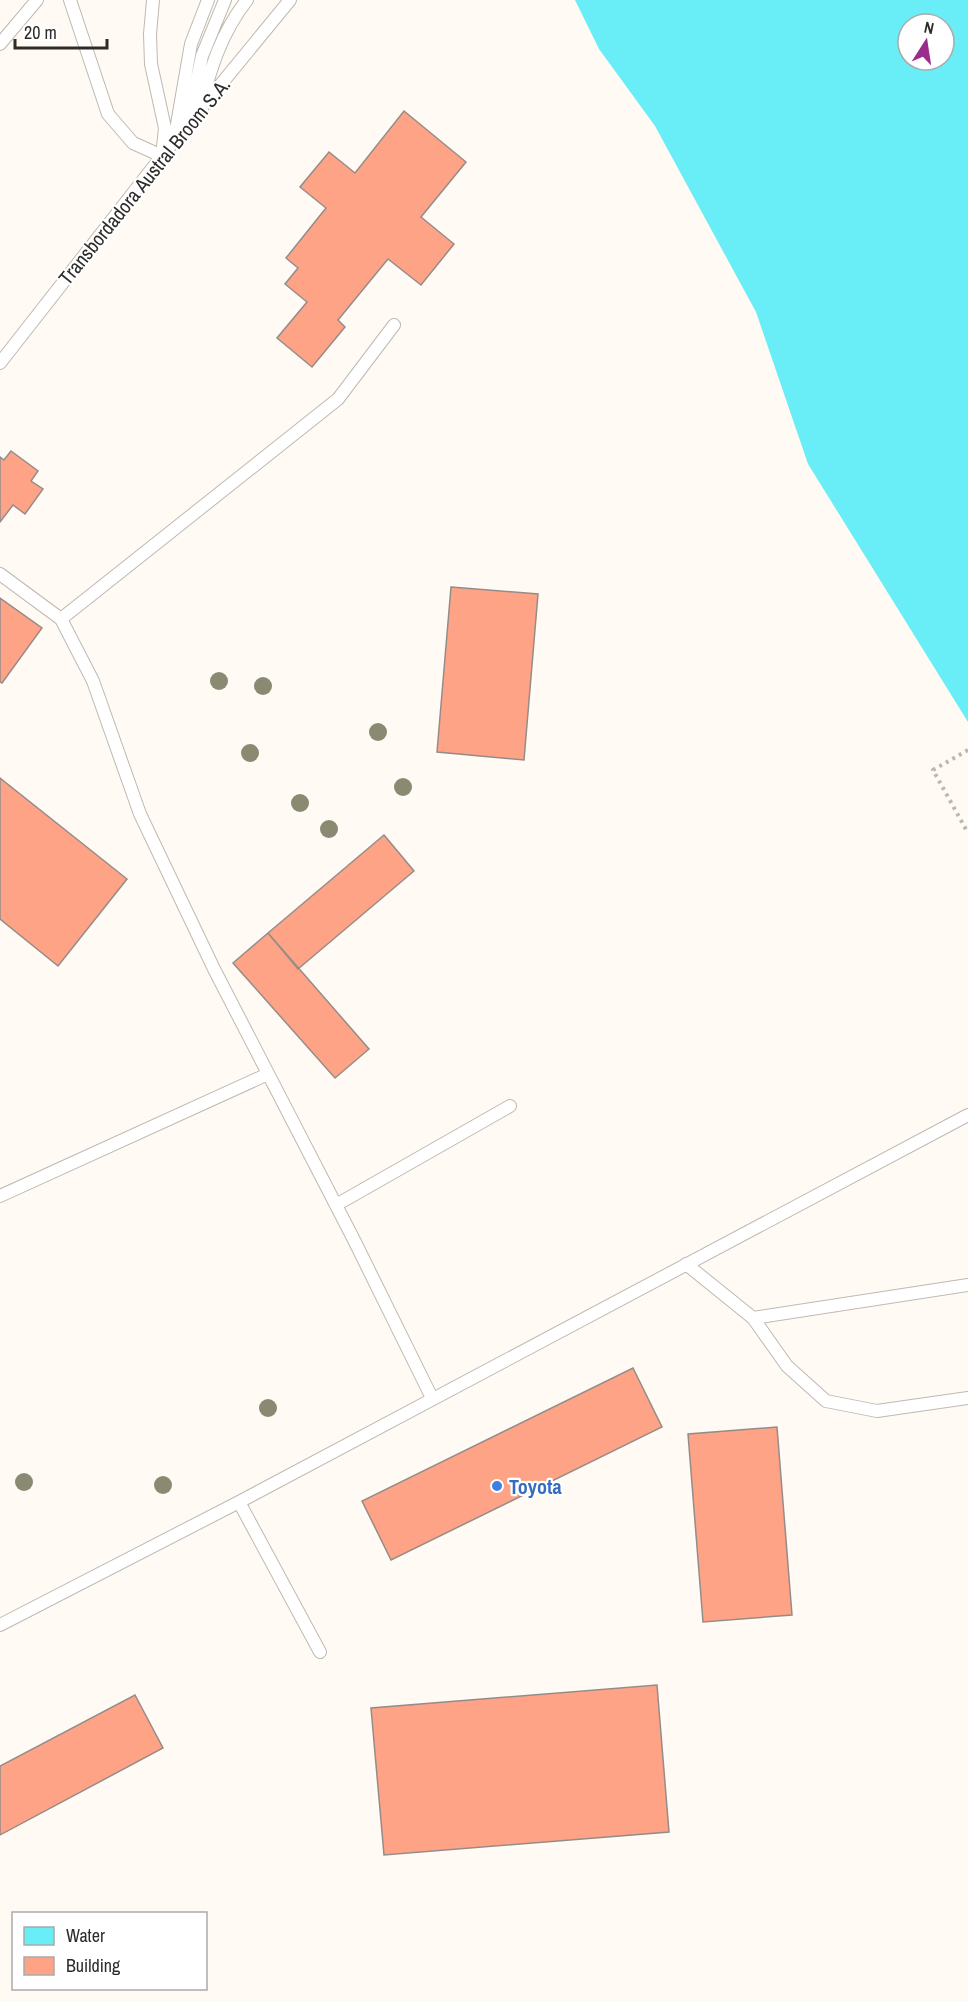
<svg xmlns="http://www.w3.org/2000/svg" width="968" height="2002" font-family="'Archivo Narrow',sans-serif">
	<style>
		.water { fill: #69edf6; fill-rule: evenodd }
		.building { fill: #fea386; stroke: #958c8a; stroke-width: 1.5 }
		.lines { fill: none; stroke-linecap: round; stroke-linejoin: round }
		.lane-casing { stroke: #beb9b2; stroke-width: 14 }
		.path { stroke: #bcb7b3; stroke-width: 4; stroke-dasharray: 3 4.5; stroke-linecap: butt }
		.lane { stroke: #fff; stroke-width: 12 }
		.tree { fill: #898a71 }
		.shop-dot { fill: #3f7fe0; stroke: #fff; stroke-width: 2 }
		.labels { text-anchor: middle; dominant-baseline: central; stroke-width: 4.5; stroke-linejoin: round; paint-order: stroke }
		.street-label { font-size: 20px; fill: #2e2c2a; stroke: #fff }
		.shop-label { font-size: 20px; font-weight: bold; fill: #366cbe; stroke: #fff; text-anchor: start }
	</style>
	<rect width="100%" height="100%" fill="#fffaf4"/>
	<!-- water -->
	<path class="water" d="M575,0h393v722l-160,-258 -52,-152 -101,-186 -56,-77zM908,24h36v36h-36z"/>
	<!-- building -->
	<path class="building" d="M404,111l62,51 -45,55 33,27 -33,41 -33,-26 -50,61 7,7 -33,40 -35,-29 30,-36 -22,-18 13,-16 -12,-10 40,-50 -26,-21 29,-35 26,21z
		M11,451l27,20 -7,10 12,8 -18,25 -12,-9 -13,17v-65l4,3z
		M451,587l87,7 -14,166 -87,-8z
		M0,598l42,30 -40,55 -2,-1z
		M0,778l127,101 -69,87 -58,-47z
		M384,835l30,36 -116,98 -30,-36z
		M268,933l101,116 -34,29 -102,-115z
		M633,1368l29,59 -271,133 -29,-59z
		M777,1427l15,188 -89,7 -15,-188z
		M657,1685l12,147 -285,23 -13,-147z
		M135,1695l28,53 -163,87v-69z"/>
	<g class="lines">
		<!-- lane casing -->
		<g class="lane-casing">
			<path id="lane" d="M70,0l38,114 25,29 29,13 3,-28 -14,-64 -1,-30 3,-34
				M0,44l37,-44
				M200,107c11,-39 21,-74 47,-107
				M188,121l14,-65 23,-56
				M174,141l17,-97 17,-44
				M0,363l162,-207 128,-156
				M0,574l61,45 32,62 47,133 74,155 140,271 78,158
				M61,619l277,-220 56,-74
				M0,1196l268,-122
				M336,1205l174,-99
				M686,1264l67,54 215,-33
				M753,1318l34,48 39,35 51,10 91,-13
				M239,1502l81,150
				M0,1625l239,-123 729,-387"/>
		</g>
		<!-- path -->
		<path class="path" d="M968,750l-35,20 35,63"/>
		<!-- lane -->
		<use href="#lane" class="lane"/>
	</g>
	<!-- trees -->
	<g class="tree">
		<circle cx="219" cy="681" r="9"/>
		<circle cx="263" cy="686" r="9"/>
		<circle cx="378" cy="732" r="9"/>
		<circle cx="250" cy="753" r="9"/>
		<circle cx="403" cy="787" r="9"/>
		<circle cx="300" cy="803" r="9"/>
		<circle cx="329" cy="829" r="9"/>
		<circle cx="268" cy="1408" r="9"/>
		<circle cx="24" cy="1482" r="9"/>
		<circle cx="163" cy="1485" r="9"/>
	</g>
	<!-- markers -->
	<circle class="shop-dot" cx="497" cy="1486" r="6"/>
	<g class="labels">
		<!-- street labels -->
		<g class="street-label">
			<text transform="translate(144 181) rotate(-51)">Transbordadora Austral Broom S.A.</text>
		</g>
		<!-- shop labels -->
		<g class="shop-label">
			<text x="509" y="1486">Toyota</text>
		</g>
	</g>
	<!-- legend -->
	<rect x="12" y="1912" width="195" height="78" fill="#ffffff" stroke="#ababaa" stroke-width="1.5"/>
	<rect x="24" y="1927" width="30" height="18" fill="#69edf6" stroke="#ababaa" stroke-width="1.5"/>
	<text x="66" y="1942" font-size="18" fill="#2e2c2a">Water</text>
	<rect x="24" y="1957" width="30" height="18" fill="#fea386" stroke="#ababaa" stroke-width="1.5"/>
	<text x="66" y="1972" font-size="18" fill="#2e2c2a">Building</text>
	<!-- north arrow -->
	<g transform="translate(926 42) rotate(12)"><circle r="28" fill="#ffffff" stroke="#ababaa" stroke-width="1.5"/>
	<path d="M0-4.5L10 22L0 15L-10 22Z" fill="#992c8d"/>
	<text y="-9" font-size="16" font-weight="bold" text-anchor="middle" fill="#2e2c2a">N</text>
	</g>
	<!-- scale -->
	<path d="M15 39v9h92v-9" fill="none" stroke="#2e2c2a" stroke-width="3"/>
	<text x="24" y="39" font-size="18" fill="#2e2c2a" stroke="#ffffff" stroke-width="4.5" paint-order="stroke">20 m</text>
</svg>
